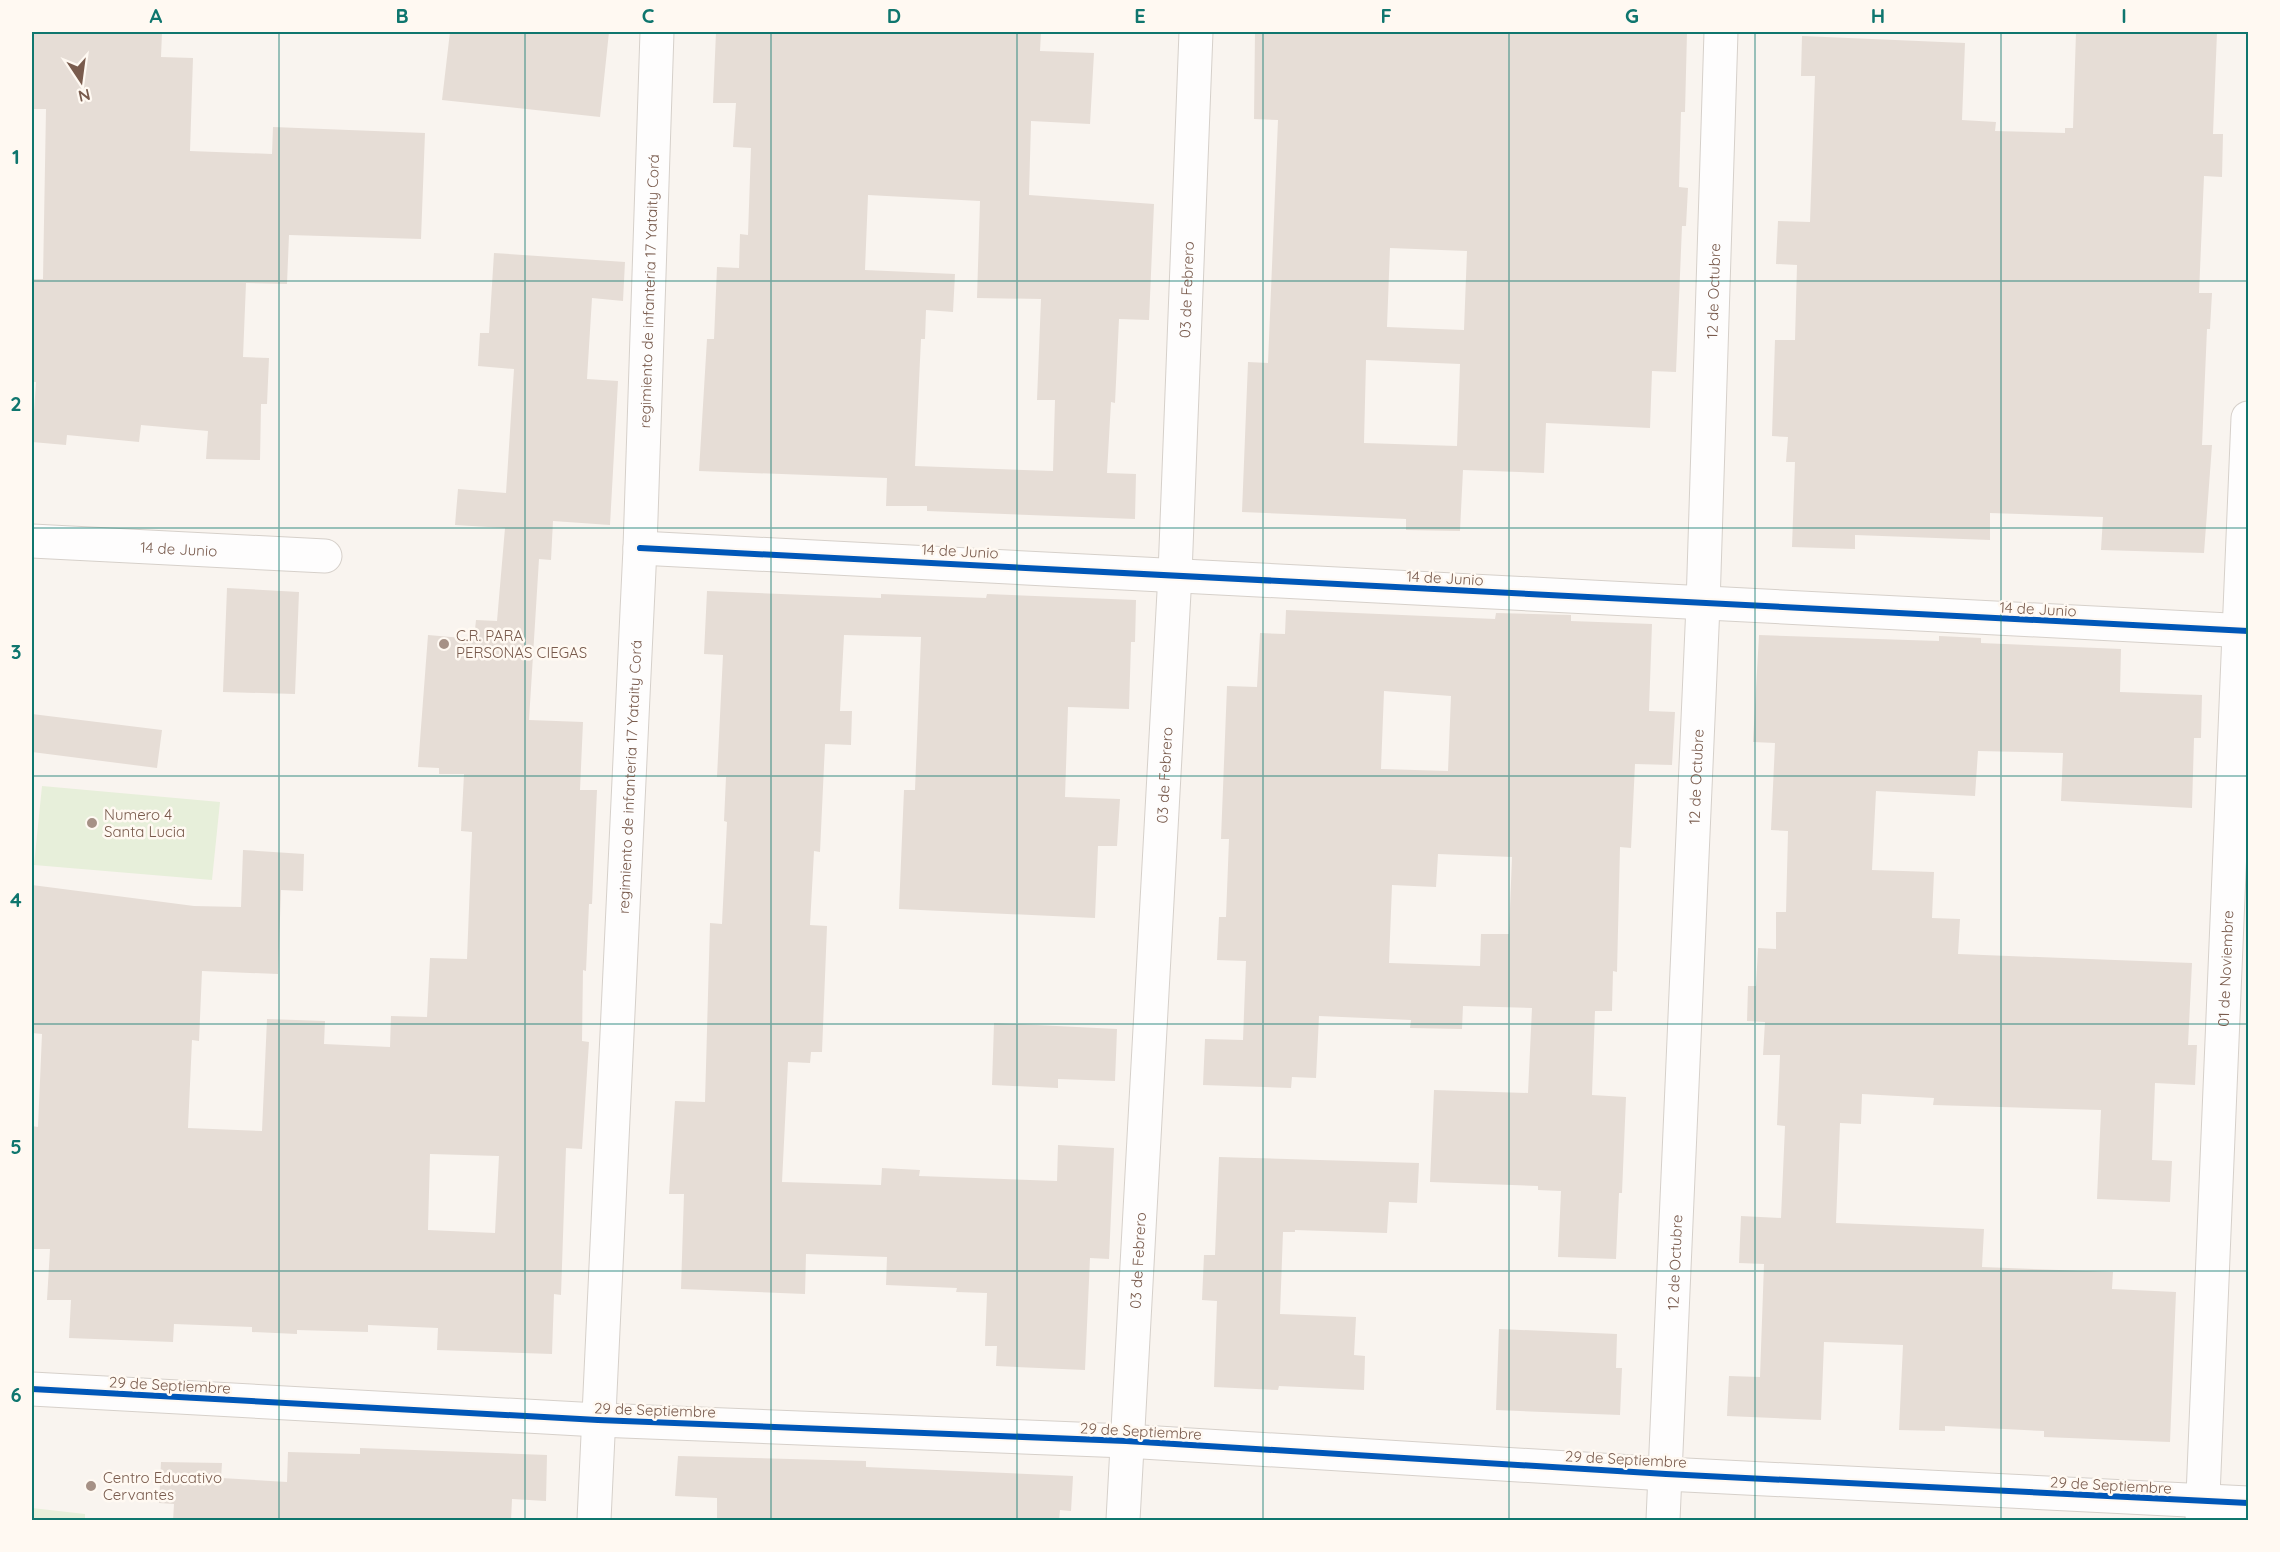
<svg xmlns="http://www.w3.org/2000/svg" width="2280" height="1552" font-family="Quicksand,sans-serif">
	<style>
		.green { fill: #e7efda }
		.building { fill: #e6ddd6; fill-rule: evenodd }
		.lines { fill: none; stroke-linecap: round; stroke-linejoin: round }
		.minor-casing { stroke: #d6d0ca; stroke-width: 35 }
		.minor { stroke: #fefdfd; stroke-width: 33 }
		.cycleway-casing { stroke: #fff9f2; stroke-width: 10 }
		.cycleway { stroke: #0057b8; stroke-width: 6 }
		.grid { fill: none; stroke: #0f766e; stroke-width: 1.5; stroke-opacity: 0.55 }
		.poi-dot { fill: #a69186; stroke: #fff9f2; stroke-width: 2 }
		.labels { text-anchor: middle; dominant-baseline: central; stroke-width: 5; stroke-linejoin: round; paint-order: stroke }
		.street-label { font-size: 15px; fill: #795b4d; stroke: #fff9f2 }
		.poi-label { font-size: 15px; fill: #795b4d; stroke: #fff9f2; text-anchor: start }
		.neatline { fill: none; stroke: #0f766e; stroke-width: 2 }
		.grid-label { font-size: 20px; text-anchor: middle; font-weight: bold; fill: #0f766e }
	</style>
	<rect width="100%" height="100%" fill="#f9f4ef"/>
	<!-- green -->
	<path class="green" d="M42,786l178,16 -8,78 -178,-15z
		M32,1508l53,6v6h-53z"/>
	<!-- building -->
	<path class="building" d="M32,32h130l-1,25 32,1 -3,93 82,3 1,-27 152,6 -4,106 -132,-4 -2,49 -41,-1 -3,74 26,1 -2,46h-6l-1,56 -54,-1 2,-28 -67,-6 -2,17 -72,-7 -1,10 -34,-3 4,-60h-4v-82l2,-21h9l3,-170h-14z
		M450,32h159l-9,85 -158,-17z
		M716,32h325l-1,19 54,2 -4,71 -59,-3 -2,74 125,9 -5,116 -30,-1 -4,84 -4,-1 -4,71 29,1 -1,45 -208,-8v-5h-41l1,-28 -188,-7 8,-132h7l3,-72 22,1 1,-34 8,1 3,-87 -18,-1 3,-44h-23zM868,195l112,6 -3,97 64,1 -4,101h18l-2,71 -138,-5 6,-127h4l1,-29 27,2 2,-38 -90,-4z
		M1255,32h432l-2,80h-4l-2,75 9,1 -2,38h-4l-6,146 -24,-1 -2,57 -104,-5 -2,50 -81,-3 -3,61 -54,-1v-11l-164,-7 6,-150 20,1 10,-243 -24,-1zM1390,248l77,3 -3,79 -77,-3zM1366,360l94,4 -3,82 -93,-3z
		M2076,32h141l-4,102h10l-1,43 -18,-1 -5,117h13l-2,36h-3l-5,116h10l-8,108 -103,-3 2,-33 -113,-4v27l-135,-5v14l-63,-2 3,-85h-9l2,-25 -16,-1 3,-96h20l2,-75 -21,-1 2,-43 32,1 5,-146h-14l1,-40 163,7 -3,77 34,2 -1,9 70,2v-5h8z
		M494,253l131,9 -2,39 -31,-3 -5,81 31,2 -8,144 -57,-4 -2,39 -12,-1 -10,161 54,2 -3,68h17l-5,114h-3l-3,67 -3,-1 -1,71 7,1 -7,107 -16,-1 -5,147 -7,-1 -2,60 -115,-4 1,-22 -70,-3v7l-71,-2v4l-45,-2v-5l-78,-3 -1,18 -104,-4 2,-38h-24l3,-51h-18v-123l6,1 4,-93 -10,-1v-148l162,21 47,1 2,-57 61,4 -1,37 -22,-1 -3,84 -76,-3 -3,70 -7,-1 -4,88 74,3 5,-112 58,2 -1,23 66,3 1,-31 36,1 3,-59 37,1 5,-127 -11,-1 3,-57h-25v-6l-21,-1 10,-132 46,4 2,-19 21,1 8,-93 -50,-3 3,-36 48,4 8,-124 -36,-3 2,-33h9zM430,1154l69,2 -4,77 -67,-3z
		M227,588l72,4 -4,102 -72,-2z
		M707,591l174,7v-4l105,4 1,-4 149,6 -1,42h-4l-2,67 -61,-2 -3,90 55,2 -3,47h-19l-3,72 -196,-9 5,-119h11l6,-153 -77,-2 -4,76h12l-1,34 -26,-1 -5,108 -6,-1 -4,74 17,1 -5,126h-11l-1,11 -22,-1 -6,120 99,3 1,-17 38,2 -1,6 138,5 1,-36 56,3 -5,111 -19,-1 -5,112 -89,-4 1,-20h-12l2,-53 -31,-1 1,-4 -71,-3 1,-28 -81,-3 -1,40 -124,-5 3,-95h-15l6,-93 30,1 5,-179 12,1 5,-102 -3,-1 2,-44h-9l6,-122 -19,-1z
		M1286,610l209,9 1,-6 75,2v6l81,3 -3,87 26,1 -3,53 -37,-1 -4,84 -11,-1 -3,125 -4,-1 -1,40h-17l-3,84 34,2 -4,96h-3l-3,66 -58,-2 3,-66 -23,-1v-4l-108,-4 4,-92 94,3 4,-85 -69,-2 -1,23 -52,-1 1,-8 -92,-4 -3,62 -24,-1 -1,11 -88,-3 2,-46 38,1 3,-79 -29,-1 2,-43h7l3,-78h-8l6,-153 30,1 3,-54 25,1zM1384,691l67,5 -3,75 -67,-2zM1438,854l74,3 -3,77h-28l-1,32 -91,-3 3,-78 44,2z
		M1759,635l180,6v-5l42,2v5l140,6 -1,43 82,3 -1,43h-7l-2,70 -131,-7 2,-48 -85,-2 -3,45 -99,-5 -4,79 62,2 -2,46 28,1 -2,35 234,9 -4,82h9l-2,40 -40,-2 -3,77 20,1 -2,41 -73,-3 4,-89 -168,-5 1,-7 -72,-4 -1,30 -21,-1 -4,100 148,6 -2,38 131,5 -1,17 64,3 -6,150 -126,-5v-6l-99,-5v5l-46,-1 4,-85 -79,-3 -3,78 -94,-4 2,-40 31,1 4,-113 -25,-1 2,-47 40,2 4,-92 -8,-1 3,-70h-17l2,-33 -18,-1 1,-35h8l2,-38 18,1v-37h10l2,-81 -17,-1 4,-87 -22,-1z
		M32,714l130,16 -5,38 -125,-16z
		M994,1023l123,6 -2,52 -57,-2v9l-66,-3z
		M1219,1157l200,6 -2,40 -28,-1 -2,31 -92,-3v2h-12l-3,82 76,3 -2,38 11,1 -1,34 -85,-4 -1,4 -64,-3 3,-86 -15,-1 2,-45h11z
		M1499,1329l118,5 -1,34h6l-2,47 -124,-5z
		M360,1448l187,7 -1,46 -34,-2 -1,22h-338l1,-17 -15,-1 2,-41 61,1 -1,15 66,4 1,-30 72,2z
		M678,1456l188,5v6l207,9 -2,35 -11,-1 -1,11h-342v-23l-42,-2z"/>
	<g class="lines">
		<!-- minor casing -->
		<g class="minor-casing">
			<g id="minor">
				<path id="s1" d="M32,541l293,15"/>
				<path d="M640,548l1608,83"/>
				<path d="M32,1389l566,31 528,21 540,33 582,29"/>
				<path id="s2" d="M594,1520l46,-972 17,-516"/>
				<path id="s3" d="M1123,1520l52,-946 21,-542"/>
				<path id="s4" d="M1663,1520l40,-915 18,-573"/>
				<path id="s5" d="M2202,1520l46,-1102"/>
			</g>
		</g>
		<!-- minor -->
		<use href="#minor" class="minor"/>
		<!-- cycleway casing -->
		<g class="cycleway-casing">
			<path id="cycleway" d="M640,548l1608,83
				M32,1389l566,31 528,21 540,33 582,29"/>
		</g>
		<!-- cycleway -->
		<use href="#cycleway" class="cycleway"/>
	</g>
	<!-- grid -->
	<path class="grid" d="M279,32v1488M525,32v1488M771,32v1488M1017,32v1488M1263,32v1488M1509,32v1488M1755,32v1488M2001,32v1488M32,281h2216M32,528h2216M32,776h2216M32,1024h2216M32,1271h2216"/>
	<!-- markers -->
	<g class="poi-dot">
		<circle cx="444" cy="644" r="6"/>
		<circle cx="92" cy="823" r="6"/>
		<circle cx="91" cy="1486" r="6"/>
	</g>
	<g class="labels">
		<!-- street labels -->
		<g class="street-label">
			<text stroke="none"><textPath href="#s4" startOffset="1230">12 de Octubre</textPath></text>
			<text stroke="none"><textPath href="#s2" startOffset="1230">regimiento de infanteria 17 Yataity Corá</textPath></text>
			<text stroke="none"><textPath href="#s3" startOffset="1232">03 de Febrero</textPath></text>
			<text stroke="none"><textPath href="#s1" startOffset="147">14 de Junio</textPath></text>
			<text transform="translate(960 551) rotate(3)">14 de Junio</text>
			<text transform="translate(1445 578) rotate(3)">14 de Junio</text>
			<text transform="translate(2038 609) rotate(3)">14 de Junio</text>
			<text stroke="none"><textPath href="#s2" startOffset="744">regimiento de infanteria 17 Yataity Corá</textPath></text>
			<text stroke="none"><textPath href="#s3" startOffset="746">03 de Febrero</textPath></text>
			<text stroke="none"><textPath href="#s4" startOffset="744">12 de Octubre</textPath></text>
			<text stroke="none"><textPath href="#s5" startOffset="552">01 de Noviembre</textPath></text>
			<text stroke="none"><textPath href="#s3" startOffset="260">03 de Febrero</textPath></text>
			<text stroke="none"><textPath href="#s4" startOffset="258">12 de Octubre</textPath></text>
			<text transform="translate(170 1385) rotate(3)">29 de Septiembre</text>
			<text transform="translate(655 1410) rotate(2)">29 de Septiembre</text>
			<text transform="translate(1141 1431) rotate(3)">29 de Septiembre</text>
			<text transform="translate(1626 1459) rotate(3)">29 de Septiembre</text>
			<text transform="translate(2111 1485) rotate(3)">29 de Septiembre</text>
		</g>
		<!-- poi labels -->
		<g class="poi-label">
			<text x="456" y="635">C.R. PARA<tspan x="456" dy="17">PERSONAS CIEGAS</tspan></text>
			<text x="104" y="814">Numero 4<tspan x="104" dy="17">Santa Lucia</tspan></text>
			<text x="103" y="1477">Centro Educativo<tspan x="103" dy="17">Cervantes</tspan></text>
		</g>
	</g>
	<!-- border -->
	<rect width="2280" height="1552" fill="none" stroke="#fff9f2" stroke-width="66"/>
	<!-- north arrow -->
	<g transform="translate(81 81) rotate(167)" stroke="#fff9f2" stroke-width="4.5" paint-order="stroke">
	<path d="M0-4.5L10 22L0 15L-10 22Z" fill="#795b4d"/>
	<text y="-9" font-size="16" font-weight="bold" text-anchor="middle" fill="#795b4d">N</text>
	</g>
	<rect x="33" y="33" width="2214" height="1486" class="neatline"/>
	<g class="grid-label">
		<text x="156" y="23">A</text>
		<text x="402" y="23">B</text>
		<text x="648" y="23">C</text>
		<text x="894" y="23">D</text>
		<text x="1140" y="23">E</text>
		<text x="1386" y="23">F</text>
		<text x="1632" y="23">G</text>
		<text x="1878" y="23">H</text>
		<text x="2124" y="23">I</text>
		<text x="16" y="164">1</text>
		<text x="16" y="411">2</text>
		<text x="16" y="659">3</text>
		<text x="16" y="907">4</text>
		<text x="16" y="1154">5</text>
		<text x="16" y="1402">6</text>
	</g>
</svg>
